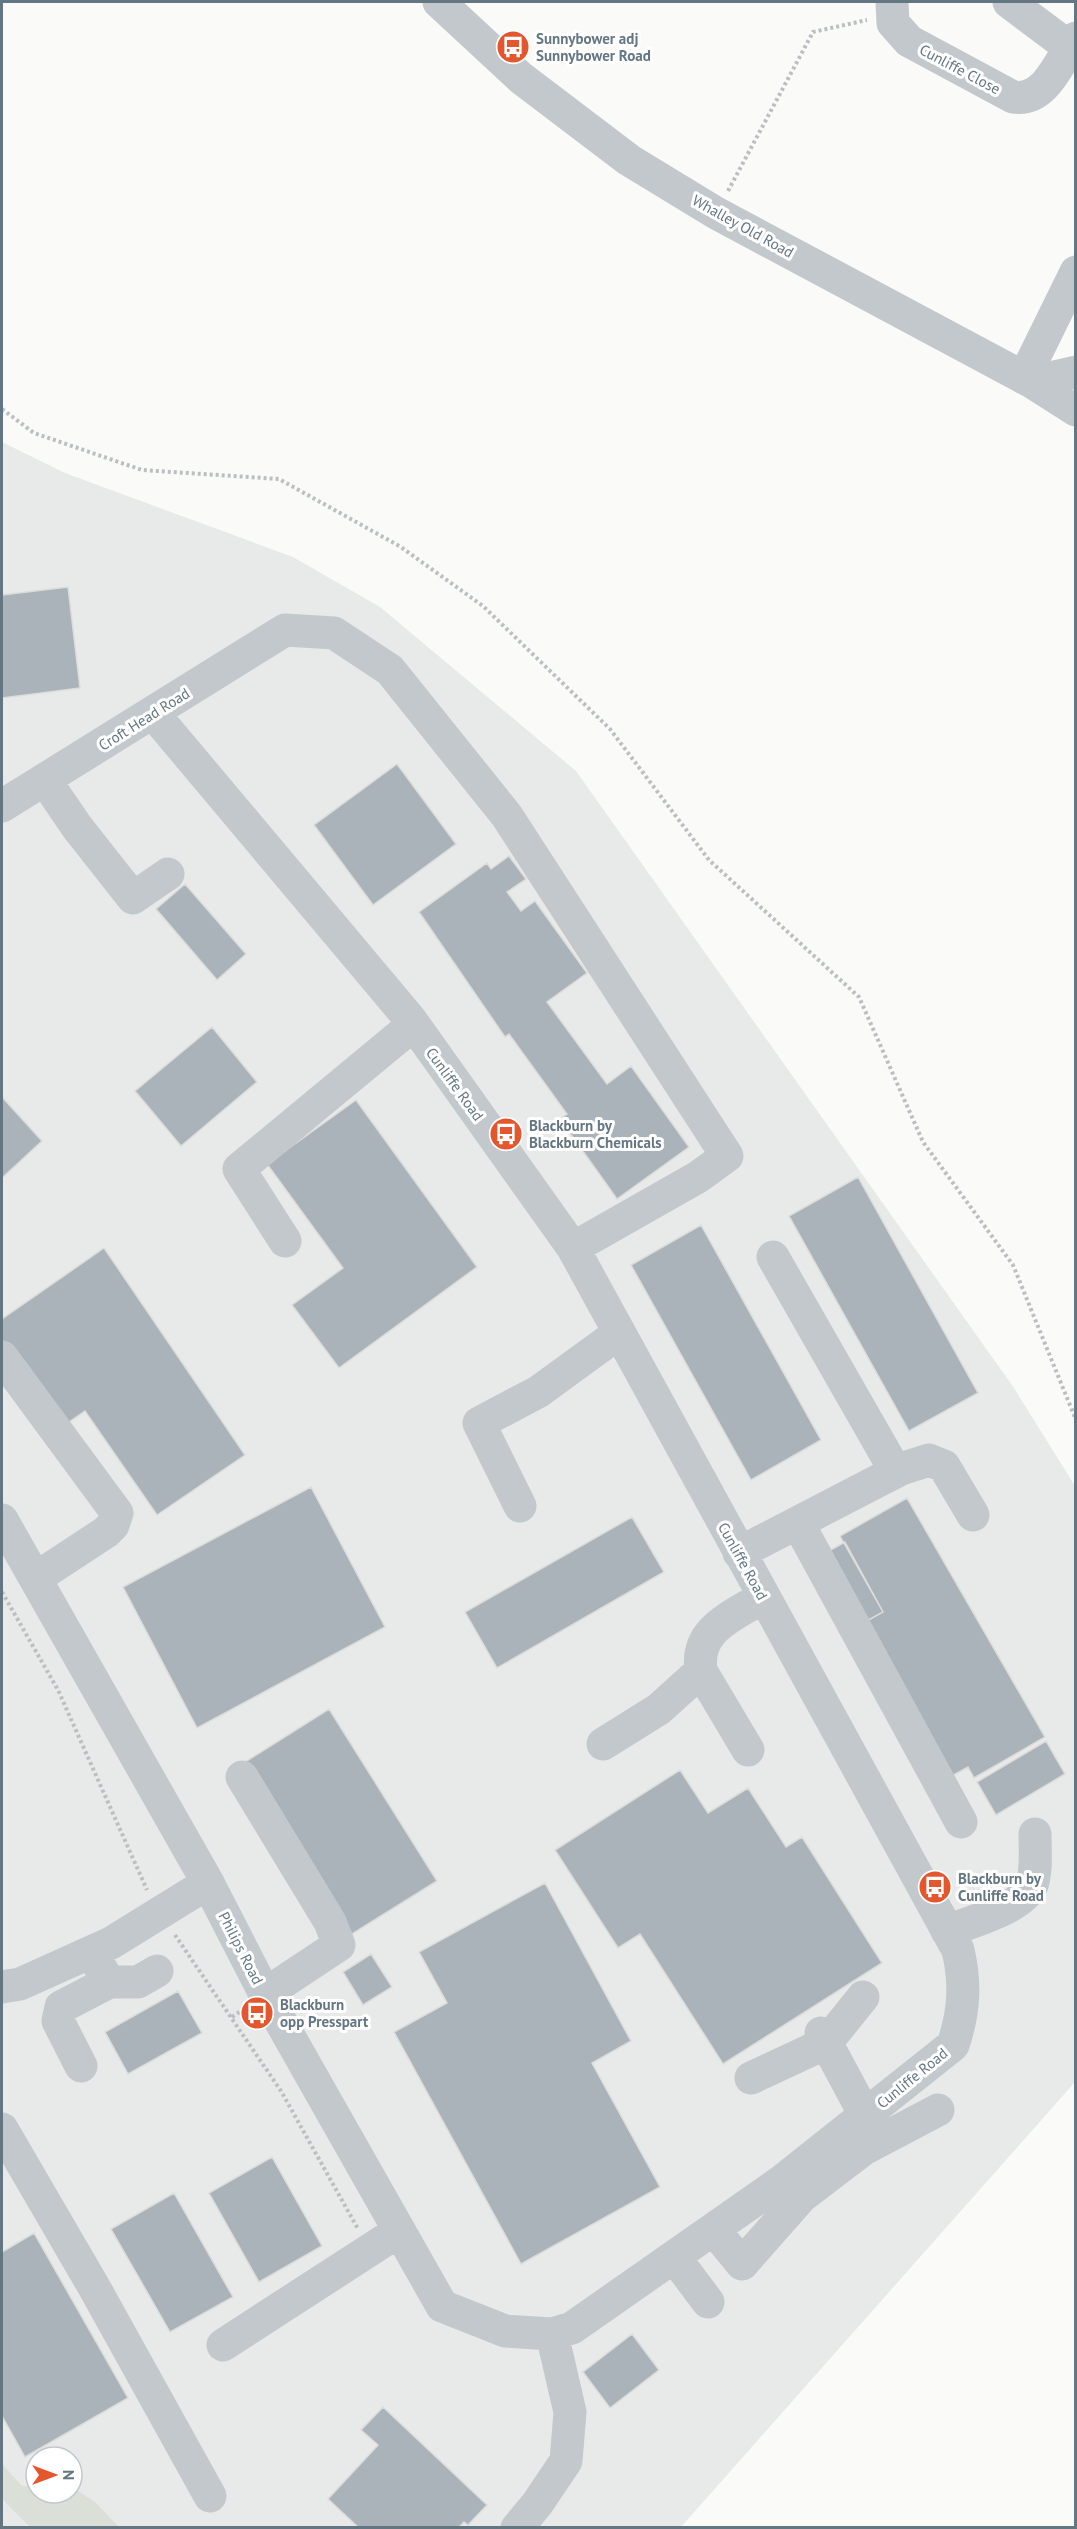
<svg xmlns="http://www.w3.org/2000/svg" width="1077" height="2529" font-family="'PT Sans',sans-serif">
	<style>
		.built { fill: #e8e9e9; fill-rule: evenodd }
		.green { fill: #dadfd7 }
		.building { fill: #aab3b9; stroke: #dcdcda; stroke-width: 1.5 }
		.lines { fill: none; stroke-linecap: round; stroke-linejoin: round }
		.path { stroke: #bbbfc2; stroke-width: 4; stroke-dasharray: 3 3; stroke-linecap: butt }
		.minor { stroke: #c3c8cc; stroke-width: 33 }
		.labels { text-anchor: middle; dominant-baseline: central; stroke-width: 6; stroke-linejoin: round; paint-order: stroke }
		.poi-label { font-size: 15px; font-weight: bold; fill: #657683; stroke: #fff; text-anchor: start }
		.street-label { font-size: 15px; fill: #657683; stroke: #fff }
	</style>
	<rect width="100%" height="100%" fill="#fafaf8"/>
	<!-- built -->
	<path class="built" d="M2,442l63,31 228,84 87,50 196,164 438,617 61,98v596l-394,445h-679zM36,2457h36v36h-36z"/>
	<!-- green -->
	<path class="green" d="M2,2464l19,21 15,4v4l42,-2 17,11 24,25h-89l-28,-28z"/>
	<!-- building -->
	<path class="building" d="M68,587l12,101 -78,10v-103z
		M397,764l59,80 -83,61 -59,-80z
		M509,856l17,23 -19,13 14,19 14,-10 52,72 -40,29 60,82 24,-18 58,81 -72,52 -57,-80 7,-5 -58,-80 -4,3 -86,-125 68,-49 4,6z
		M185,884l61,70 -29,26 -61,-71z
		M212,1027l45,55 -76,64 -46,-55z
		M2,1097l40,44 -40,37z
		M356,1100l121,167 -138,101 -47,-63 51,-37 -76,-104z
		M858,1177l120,216 -69,38 -120,-215z
		M701,1225l120,215 -70,40 -120,-215z
		M104,1248l141,207 -88,60 -72,-104 -26,18 -57,-85v-25z
		M311,1487l74,140 -188,101 -74,-141z
		M907,1498l138,239 -71,41 -6,-11 -18,10 -85,-155 18,-10 -43,-76z
		M632,1517l32,55 -167,96 -32,-56z
		M845,1542l38,70 -18,10 -38,-70z
		M329,1709l108,172 -85,53 -107,-172z
		M1046,1741l19,33 -69,41 -19,-33z
		M680,1770l28,43 40,-25 38,59 16,-10 80,126 -159,101 -83,-130 -22,14 -63,-98z
		M545,1883l86,158 -39,22 68,124 -139,77 -127,-232 53,-29 -28,-51z
		M371,1954l21,33 -29,18 -20,-33z
		M178,1991l24,42 -74,41 -23,-42z
		M272,2157l50,89 -63,36 -50,-89z
		M174,2193l59,104 -63,35 -59,-103z
		M34,2233l94,165 -103,59 -23,-41v-164z
		M632,2334l27,36 -49,38 -27,-36z
		M383,2407l104,98 -19,20 -4,-3 -6,6h-99l-31,-29 50,-54 -17,-15z"/>
	<g class="lines">
		<!-- path -->
		<path class="path" d="M728,191l85,-159 54,-12
			M2,409l32,24 108,37 137,9 122,68 82,59 127,123 99,131 150,137 64,145 90,123 63,155
			M2,1592l56,98 89,200
			M175,1935l106,156 77,138
			M232,2017l12,-8"/>
		<!-- minor -->
		<path class="minor" d="M439,2l82,76 108,82 87,53 316,169 44,28
			M892,2l1,21 16,18 104,56c33,6 47,-38 63,-59
			M1009,2l60,45
			M1024,378l52,-106
			M1032,382l44,-10
			M45,780l32,47 56,71 35,-24
			M2,806l283,-176 49,3 56,37 117,146 220,340 -29,21 -125,71
			M285,1241l-46,-72 174,-144
			M773,1257l123,215
			M2,1357l115,156 -4,12 -7,7 -70,46
			M520,1506l-41,-83 59,-31 81,-59
			M2,1520l206,363 57,111 177,312 63,25 47,3 20,-6 210,-147 171,-136c11,-33 13,-61 5,-95l-385,-702 -163,-229 -257,-306
			M798,1523l163,299
			M739,1553l162,-84 28,-9 15,6 29,49
			M603,1744l56,-35 42,-38
			M748,1750l-47,-79c-6,-42 31,-54 62,-74
			M242,1777l88,145 9,23 -74,49
			M947,1931c21,-8 76,-23 85,-46 5,-16 3,-35 3,-51
			M109,1982h29l19,-11
			M2,1987l18,-3 91,-41 97,-60
			M821,2033l44,82
			M81,2066l-23,-45 3,-14 48,-25 -18,-30
			M751,2078l75,-35 37,-46
			M2,2129l92,158 116,209
			M714,2230l28,34 59,-67 63,-48 74,-39
			M675,2258l33,44
			M223,2345l176,-114
			M517,2528l20,-24 29,-43 4,-49 -18,-78"/>
	</g>
	<!-- icons -->
	<defs>
		<g id="bus-disc" transform="scale(1.725)"><circle r="9.5" fill="#e4572e" stroke="#fff"/><path d="M-5-6H5V4H4V6H2V4H-2V6H-4V4H-5ZM-3.5-4V0h7V-4ZM-3.5 1.2v1.5H-2V1.2ZM2 1.2v1.5H3.5V1.2Z" fill="#fff"/></g>
	</defs>
	<g fill-rule="evenodd">
		<use href="#bus-disc" x="513" y="47"/>
		<use href="#bus-disc" x="506" y="1134"/>
		<use href="#bus-disc" x="935" y="1887"/>
		<use href="#bus-disc" x="257" y="2013"/>
	</g>
	<g class="labels">
		<!-- poi labels -->
		<g class="poi-label">
			<text x="536" y="38">Sunnybower adj<tspan x="536" dy="17">Sunnybower Road</tspan></text>
			<text x="529" y="1125">Blackburn by<tspan x="529" dy="17">Blackburn Chemicals</tspan></text>
			<text x="958" y="1878">Blackburn by<tspan x="958" dy="17">Cunliffe Road</tspan></text>
			<text x="280" y="2004">Blackburn<tspan x="280" dy="17">opp Presspart</tspan></text>
		</g>
		<!-- street labels -->
		<g class="street-label">
			<text transform="translate(960 69) rotate(28)">Cunliffe Close</text>
			<text transform="translate(743 226) rotate(29)">Whalley Old Road</text>
			<text transform="translate(144 719) rotate(-32)">Croft Head Road</text>
			<text transform="translate(455 1084) rotate(54)">Cunliffe Road</text>
			<text transform="translate(743 1561) rotate(61)">Cunliffe Road</text>
			<text transform="translate(241 1948) rotate(63)">Philips Road</text>
			<text transform="translate(912 2078) rotate(-39)">Cunliffe Road</text>
		</g>
	</g>
	<!-- border -->
	<rect width="1077" height="2529" fill="none" stroke="#657683" stroke-width="6"/>
	<!-- north arrow -->
	<g transform="translate(54 2475) rotate(90)"><circle r="28" fill="#ffffff" stroke="#c1c8cd" stroke-width="1.5"/>
	<path d="M0-4.5L10 22L0 15L-10 22Z" fill="#e4572e"/>
	<text y="-9" font-size="16" font-weight="bold" text-anchor="middle" fill="#657683">N</text>
	</g>
</svg>
